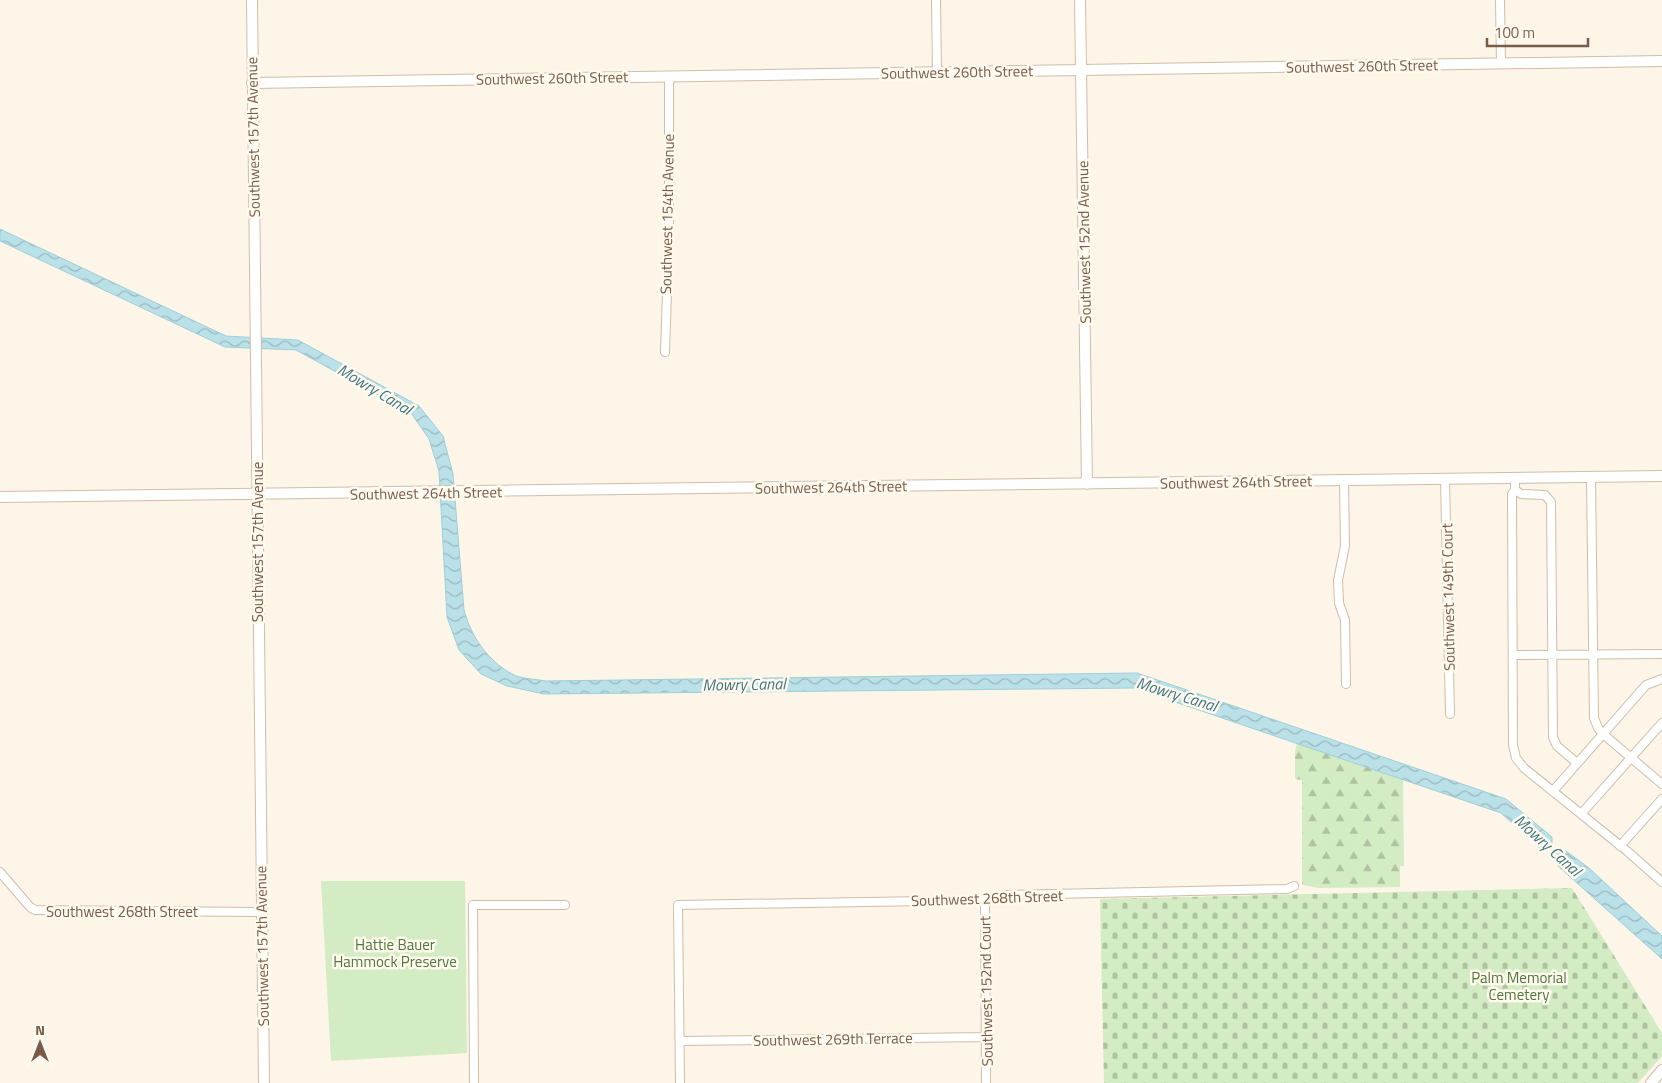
<svg xmlns="http://www.w3.org/2000/svg" width="1662" height="1083" font-family="'Titillium Web',sans-serif">
	<style>
		.forest { fill: url(#forest-firs) }
		.cemetery { fill: url(#cemetery-stones) }
		.park { fill: #d3ecc4 }
		.water { fill: url(#water-waves); stroke: #9fcfda }
		.lines { fill: none; stroke-linecap: round; stroke-linejoin: round }
		.minor-casing { stroke: #d0bdab; stroke-width: 10 }
		.tertiary-casing { stroke: #d0bdab; stroke-width: 12 }
		.minor { stroke: #fff; stroke-width: 8 }
		.tertiary { stroke: #fff; stroke-width: 10 }
		.labels { text-anchor: middle; dominant-baseline: central; stroke-width: 5; stroke-linejoin: round; paint-order: stroke }
		.street-label { font-size: 15px; fill: #785c49; stroke: #fff9ee }
		.park-label { font-size: 15px; fill: #4d793e; stroke: #fff9ee }
		.water-label { font-size: 16px; font-style: italic; fill: #3f7785; stroke: #fff9ee }
	</style>
	<defs>
		<pattern id="forest-firs" width="22" height="20" patternUnits="userSpaceOnUse" patternTransform="scale(1.25)"><rect width="22" height="20" fill="#d3ecc4"/><path d="M5 1l3.5 6h-7zM16 11l3.5 6h-7z" fill="#b0c2a1"/></pattern>
		<pattern id="cemetery-stones" width="16" height="16" patternUnits="userSpaceOnUse" patternTransform="scale(1.25)"><rect width="16" height="16" fill="#d3ecc4"/><path d="M2 7V4a2 2 0 0 1 4 0v3zM10 15v-3a2 2 0 0 1 4 0v3z" fill="#b0c2a1"/></pattern>
		<pattern id="water-waves" width="16" height="10" patternUnits="userSpaceOnUse" patternTransform="scale(1.25)"><rect width="16" height="10" fill="#bae0e8"/><path d="M0 5q4-4 8 0t8 0" fill="none" stroke="#9cb9be"/></pattern>
	</defs>
	<rect width="100%" height="100%" fill="#fdf5e7"/>
	<!-- forest -->
	<path class="forest" d="M1297,743l106,36 1,87h-4v21l-81,1 -17,-3v-105l-7,-1v-28z"/>
	<!-- cemetery -->
	<path class="cemetery" d="M1572,888l90,145v23l-24,27h-534l-4,-184z"/>
	<!-- park -->
	<path class="park" d="M321,881h144l2,172 -136,8z"/>
	<!-- water -->
	<path class="water" d="M0,229l226,107 72,4 121,66 24,30 10,38 11,136c7,26 23,50 48,64 9,5 24,5 34,7l591,-8 369,126 46,38v8l8,7 6,-1 23,17 73,68v23l-104,-93v-11l-8,-7h-10l-39,-35 -367,-125 -590,6 -37,-8 -26,-12 -22,-24 -12,-33 -8,-146 -10,-32 -18,-26 -115,-63 -71,-3 -225,-106z"/>
	<g class="lines">
		<!-- minor casing -->
		<g class="minor-casing">
			<path id="minor" d="M936,0l1,72
				M1500,0l1,64
				M665,352l4,-118v-158
				M1515,478v12l-3,4 1,251 3,13 8,10 103,83 35,31
				M1591,478l3,240 4,10 5,6 59,50
				M1445,479l5,235
				M1344,481l1,65 -7,34 1,23 6,17 1,64
				M1515,490l6,4 24,1 6,7 2,235 4,9 20,17
				M1513,655l149,-1
				M1553,791l93,-106 16,-6
				M1581,814l81,-91
				M1620,846l42,-47
				M0,872l30,35 5,3 226,2
				M985,900l1,183
				M680,1041l306,-4
				M474,1083l-1,-178h92
				M680,1083l-2,-178 307,-5 20,-5 282,-6 7,-3"/>
		</g>
		<!-- tertiary casing -->
		<g class="tertiary-casing">
			<path id="tertiary" d="M252,0l12,1083
				M1080,0l7,484
				M252,83l1410,-22
				M0,497l1662,-21
				M1651,1083l11,-13"/>
		</g>
		<!-- minor -->
		<use href="#minor" class="minor"/>
		<!-- tertiary -->
		<use href="#tertiary" class="tertiary"/>
	</g>
	<g class="labels">
		<!-- street labels -->
		<g class="street-label">
			<text transform="translate(1362 66) rotate(-1)">Southwest 260th Street</text>
			<text transform="translate(957 72) rotate(-1)">Southwest 260th Street</text>
			<text transform="translate(552 78) rotate(-1)">Southwest 260th Street</text>
			<text transform="translate(253 137) rotate(-91)">Southwest 157th Avenue</text>
			<text transform="translate(667 214) rotate(-89)">Southwest 154th Avenue</text>
			<text transform="translate(1084 242) rotate(-91)">Southwest 152nd Avenue</text>
			<text transform="translate(1236 482) rotate(-1)">Southwest 264th Street</text>
			<text transform="translate(831 487) rotate(-1)">Southwest 264th Street</text>
			<text transform="translate(426 493) rotate(-1)">Southwest 264th Street</text>
			<text transform="translate(257 542) rotate(-90)">Southwest 157th Avenue</text>
			<text transform="translate(1448 597) rotate(-91)">Southwest 149th Court</text>
			<text transform="translate(987 898) rotate(-2)">Southwest 268th Street</text>
			<text x="122" y="911">Southwest 268th Street</text>
			<text transform="translate(262 946) rotate(-91)">Southwest 157th Avenue</text>
			<text transform="translate(986 991) rotate(-91)">Southwest 152nd Court</text>
			<text transform="translate(833 1039) rotate(-1)">Southwest 269th Terrace</text>
		</g>
		<!-- park labels -->
		<g class="park-label">
			<text x="395" y="944">Hattie Bauer<tspan x="395" dy="17">Hammock Preserve</tspan></text>
			<text x="1519" y="977">Palm Memorial<tspan x="1519" dy="17">Cemetery</tspan></text>
		</g>
		<!-- water labels -->
		<g class="water-label">
			<text transform="translate(375 389) rotate(31)">Mowry Canal</text>
			<text transform="translate(744 684) rotate(-1)">Mowry Canal</text>
			<text transform="translate(1177 694) rotate(17)">Mowry Canal</text>
			<text transform="translate(1548 845) rotate(42)">Mowry Canal</text>
		</g>
	</g>
	<!-- north arrow -->
	<g transform="translate(40 1043)" stroke="#fff9ee" stroke-width="4" paint-order="stroke">
	<path d="M0-4L9 19L0 12L-9 19Z" fill="#785c49"/>
	<text y="-8" font-size="14" font-weight="bold" text-anchor="middle" fill="#785c49">N</text>
	</g>
	<!-- scale -->
	<path d="M1487 38v8h101v-8" fill="none" stroke="#785c49" stroke-width="2.5"/>
	<text x="1494" y="38" font-size="15" fill="#785c49" stroke="#fff9ee" stroke-width="4" paint-order="stroke">100 m</text>
</svg>
